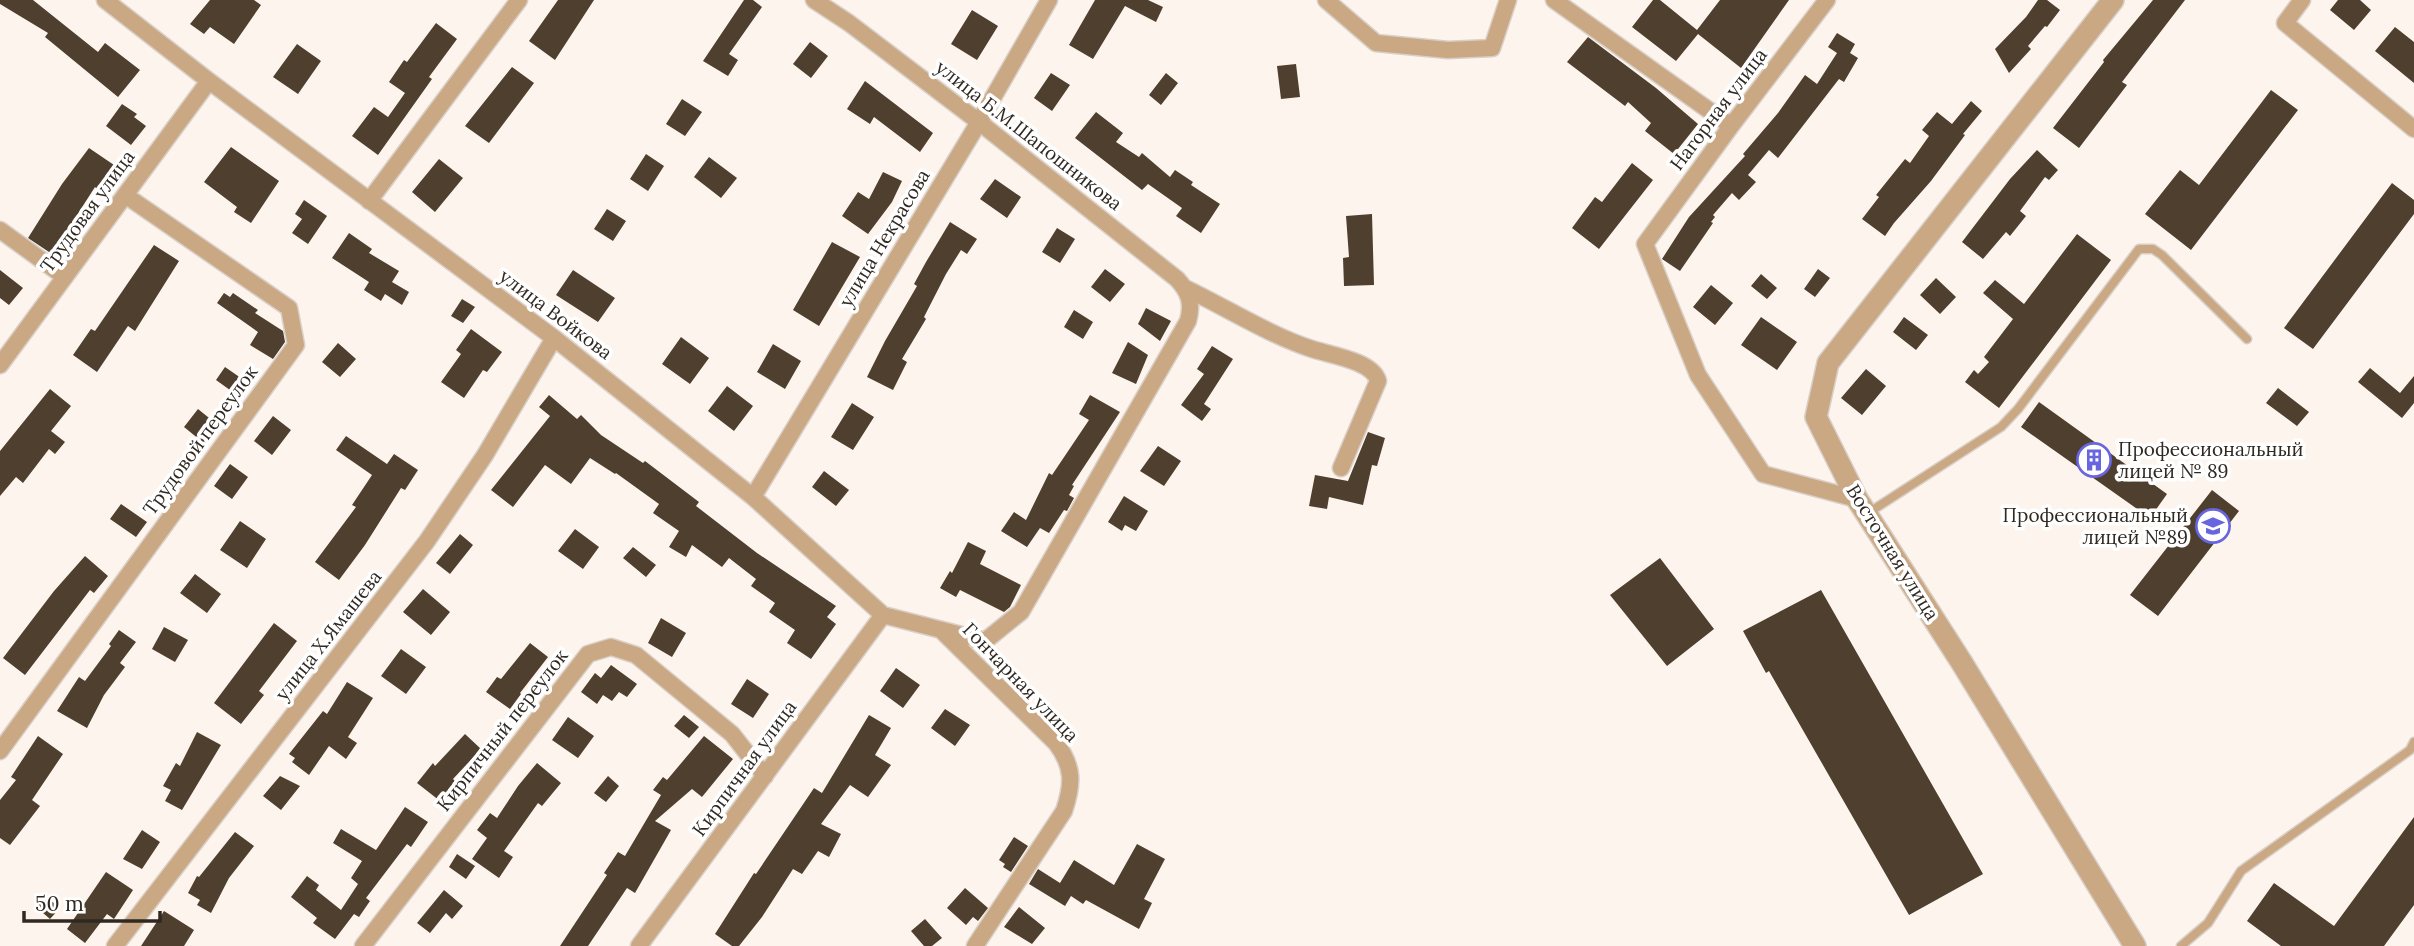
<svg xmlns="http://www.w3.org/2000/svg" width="2414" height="946" font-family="Lora,serif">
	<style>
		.building { fill: #4e3f2e }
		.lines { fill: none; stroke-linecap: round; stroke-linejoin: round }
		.service-casing { stroke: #d8d0c8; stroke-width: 11 }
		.minor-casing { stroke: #d8d0c8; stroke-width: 19 }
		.tertiary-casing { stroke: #d8d0c8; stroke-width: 24 }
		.service { stroke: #caa883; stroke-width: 8 }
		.minor { stroke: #caa883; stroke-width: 16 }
		.tertiary { stroke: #caa883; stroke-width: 21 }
		.labels { text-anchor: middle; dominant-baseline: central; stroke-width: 7; stroke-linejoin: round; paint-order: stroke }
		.street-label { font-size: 19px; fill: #302922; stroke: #fff }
		.poi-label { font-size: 19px; fill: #302922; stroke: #fff; text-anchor: start }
	</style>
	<rect width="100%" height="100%" fill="#fdf5ed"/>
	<!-- building -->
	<path class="building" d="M0,0h33l65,52 7,-9 35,27 -22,27 -73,-60 3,-4 -48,-29z
		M210,0h44l7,5 -27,39 -24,-17 -6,7 -14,-10z
		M558,0h36l-39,60 -26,-19z
		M744,0h9l9,7 -33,47 9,6 -10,16 -25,-15z
		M1095,0h53l15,7 -7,15 -31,-16 -32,53 -24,-14z
		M1653,0h7l37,30 23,-30h69l-48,68 -43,-34 -22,27 -44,-34z
		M2038,0h9l13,10 -13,17 -2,-1 -17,20 3,3 -22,24 -14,-24 31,-32z
		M2153,0h32l-63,82 5,3 -48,63 -26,-20 51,-66 -1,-2z
		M2338,0h22l11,10 -17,20 -24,-20z
		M972,10l26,16 -21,34 -26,-16z
		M436,23l21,16 -28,38 3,2 -54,76 -26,-19 22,-29 14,10 17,-24 -16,-11 15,-22 3,2z
		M2395,27l19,15v41l-39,-32z
		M1837,33l18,11 -5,9 8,5 -14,24 -5,-3 -61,79 -9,-8 -21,25 8,7 -17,18 -7,-7 -19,22 2,2 -4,5 2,1 -33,48 -18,-12 27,-42 56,-61 -2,-2 35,-41 27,-38 12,9 20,-31 -9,-6z
		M1588,37l68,51 42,36 -24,30 -29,-23 6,-8 -23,-21 -3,4 -58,-44z
		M810,42l18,14 -17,22 -18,-14z
		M297,44l24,17 -23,33 -25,-17z
		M1296,64l4,33 -19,2 -4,-33z
		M512,67l22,16 -45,60 -24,-17z
		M1051,73l19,12 -18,26 -18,-13z
		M1166,73l12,10 -17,22 -12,-10z
		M865,81l68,52 -13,19 -46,-35 -4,7 -23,-15z
		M2271,90l27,20 -107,140 -46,-36 35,-44 19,15z
		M682,99l20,13 -17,24 -19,-12z
		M1971,101l11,10 -19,23 2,1 -34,46 -37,42 -9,13 -23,-17 17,-22 -3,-2 29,-36 5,4 19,-27 -7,-6 15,-18 15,12z
		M122,104l15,10 -3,3 12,9 -15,19 -25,-19z
		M1096,112l27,21 -7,9 23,15 3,-4 28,24 5,-7 18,12 -2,3 29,19 -19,29 -25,-17 6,-8 -34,-24 -6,6 -67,-52z
		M231,147l48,34 -28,42 -17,-11 3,-5 -33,-25z
		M89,148l25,17 -17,24 -2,-2 -43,67 -24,-16 34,-54z
		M2037,150l21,20 -9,10 -4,-3 -25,34 6,5 -16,20 -4,-4 -23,27 -21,-17 48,-63z
		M646,154l18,12 -16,25 -18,-12z
		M709,157l28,21 -16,20 -27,-21z
		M439,159l24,19 -28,34 -23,-20z
		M1632,163l21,17 -54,69 -27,-21 23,-31 7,5z
		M883,172l19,9 -10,21 -24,32 -26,-18 16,-24 11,7z
		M995,179l26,18 -14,21 -27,-19z
		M2392,183l22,17v14l-101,135 -29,-21z
		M304,200l23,16 -19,28 -16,-11 10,-14 -7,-5z
		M607,209l19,12 -13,20 -19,-12z
		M1372,214l2,71 -30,1 -1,-28 6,-1 -3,-41z
		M950,222l27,17 -10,15 -6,-4 -15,24 -22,43 2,2 -24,40 5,3 -14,28 -26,-13 18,-36 32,-55 -3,-2 12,-22z
		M1057,228l18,11 -15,24 -18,-11z
		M349,233l23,16 -3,4 30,18 -7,11 17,10 -7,13 -17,-11 -4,7 -17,-11 5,-8 -37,-24z
		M2077,234l34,26 -112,148 -34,-26 9,-12 4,4 11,-12 -5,-5 29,-38 -30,-26 12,-13 29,24z
		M832,242l28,15 -41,69 -26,-16z
		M154,245l25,16 -44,70 -7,-5 -31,46 -24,-17 18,-26 4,2z
		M1105,269l20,15 -15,18 -19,-15z
		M1818,269l12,9 -15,19 -11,-8z
		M0,270l23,18 -14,17 -9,-7z
		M573,270l42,28 -17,24 -42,-27z
		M1761,274l16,14 -10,11 -16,-13z
		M1936,278l20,19 -16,17 -20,-19z
		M1711,285l22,18 -18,22 -22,-18z
		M224,293l6,4 3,-4 25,17 -3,3 28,18 2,11 -12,17 -23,-14 8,-13 -41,-29z
		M462,299l13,8 -12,16 -12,-7z
		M1146,308l25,13 -11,20 -22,-17z
		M1074,310l19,12 -10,17 -19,-12z
		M1761,317l36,25 -20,28 -36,-25z
		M1904,317l24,18 -12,15 -23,-18z
		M471,329l31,23 -15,20 -4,-2 -19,28 -23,-16 20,-28 -5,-4z
		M681,337l28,21 -19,26 -28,-20z
		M1128,342l20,13 -12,29 -24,-11z
		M338,343l18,16 -16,18 -18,-15z
		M773,344l28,17 -16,28 -28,-17z
		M1212,346l21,13 -29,45 7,5 -9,12 -21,-16 23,-31 -7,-5z
		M225,367l26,18 -10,13 -25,-18z
		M2370,368l30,25 14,-17v27l-12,15 -44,-36z
		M1866,369l20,17 -24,29 -21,-17z
		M727,386l26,20 -19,25 -26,-20z
		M2278,388l31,24 -12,14 -31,-23z
		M50,389l21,17 -20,25 14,11 -10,12 -6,-5 -26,34 -7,-6 -16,19v-45z
		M549,395l28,24 4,-4 20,20 42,28 2,-2 54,41 -3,4 61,47 79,53 -9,11 9,7 -25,35 -24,-16 8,-13 -26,-18 6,-9 -24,-17 5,-7 -27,-21 -7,9 -30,-22 -6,12 -17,-10 10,-16 -26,-18 6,-9 -43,-31 -1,1 -25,-16 -19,26 -26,-19 -32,42 -22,-17 59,-74 -11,-9z
		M1090,395l30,17 -48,73 2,1 -5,9 5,3 -7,13 -3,-1 -15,23 -9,-5 -13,19 -26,-16 13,-19 12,8 23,-47 3,2 37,-55 -10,-6z
		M2039,402l128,92 -17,24 -129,-91z
		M852,403l22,14 -21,33 -22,-13z
		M198,409l21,17 -14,18 -21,-17z
		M273,416l18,14 -19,25 -18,-14z
		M1368,432l17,6 -8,28 -5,-1 -9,40 -34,-8 -2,12 -18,-3 6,-31 33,6z
		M346,436l41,28 7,-10 24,16 -13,20 -4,-2 -36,57 -26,35 -24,-18 41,-55 -4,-2 20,-30 -36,-25z
		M1158,446l23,15 -17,25 -24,-15z
		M230,464l18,13 -16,22 -18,-13z
		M824,471l25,19 -13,16 -24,-19z
		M2212,490l27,21 -81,105 -28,-21z
		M1124,496l24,15 -12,20 -11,-6 -3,6 -14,-9z
		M121,504l26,18 -11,15 -26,-18z
		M240,521l26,18 -19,29 -27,-18z
		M575,529l24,18 -16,22 -25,-18z
		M460,534l13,11 -23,29 -14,-11z
		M968,542l18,9 -6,13 41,21 -11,22 -6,5 -44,-22 -4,7 -16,-9 10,-17 2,2z
		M633,547l23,18 -10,12 -23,-19z
		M85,556l23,20 -14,17 -4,-3 -65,85 -22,-17 51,-67z
		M1660,558l54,71 -47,37 -57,-71z
		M195,574l26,20 -14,19 -27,-20z
		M423,589l27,23 -19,23 -28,-23z
		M1821,590l162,284 -74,41 -140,-244 -3,2 -23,-42z
		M661,618l25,15 -14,24 -24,-14z
		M274,623l23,18 -38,50 5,4 -23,29 -27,-21z
		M164,627l24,13 -13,22 -23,-13z
		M119,630l17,12 -16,21 5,4 -21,28 -17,33 -30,-17 22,-34 6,4 26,-35 -2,-2z
		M530,643l18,14 -28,36 1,1 -11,15 -24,-17 11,-15 4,2z
		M401,649l25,18 -20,27 -25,-18z
		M611,665l26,19 -10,13 -8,-5 -7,9 -9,-6 -6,9 -16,-12 14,-19 6,5z
		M896,668l24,17 -17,23 -23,-17z
		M747,679l22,15 -16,24 -22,-14z
		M347,682l26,16 -25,39 9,6 -11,16 -17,-13 -20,29 -17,-13 3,-4 -6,-4 34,-43 4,3z
		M945,709l25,16 -15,21 -24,-18z
		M684,715l15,12 -10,11 -15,-12z
		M869,715l22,13 -16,27 16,10 -23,32 -18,-12 -29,39 20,10 -12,23 -11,-6 -16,23 -9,-5 -31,48 -23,29h-7l-17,-12 39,-61 2,1 58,-86 8,5z
		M568,717l26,19 -16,22 -26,-18z
		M197,732l24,13 -39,65 -17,-9 6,-11 -8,-4 13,-23 4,3z
		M465,734l16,15 -28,30 2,2 -15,20 -23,-18 16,-20 2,3z
		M38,736l25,18 -31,46 8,6 -30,39 -10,-7v-38l16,-20 -5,-3z
		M704,736l29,23 -31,38 -10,-8 -37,32 16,9 -36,63 -8,-5 -39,58h-28l47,-71 -3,-2 14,-21 7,4 36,-61 -8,-5 10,-13 4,3z
		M537,763l24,20 -19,23 -4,-3 -34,48 9,6 -14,21 -27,-19 15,-21 -10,-8 13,-17 7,5 21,-32z
		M280,776l20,10 -19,24 -18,-14z
		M608,776l11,10 -13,16 -12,-9z
		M405,807l23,15 -17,25 -4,-3 -41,54 4,3 -11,16 -5,-3 -19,25 -22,-16 4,-5 -26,-21 16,-21 12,9 -3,5 25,20 17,-26 -7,-6 11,-17 -29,-18 8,-14 35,21z
		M2414,817v88l-30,41h-103l-34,-25 27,-38 60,43z
		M142,830l18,12 -18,27 -19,-10z
		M235,832l19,14 -25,32 -18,35 -14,-8 3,-5 -12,-7 9,-17 2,1z
		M1014,837l14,9 -17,26 -8,-5 2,-3 -6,-4z
		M1137,844l28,15 -21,40 8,4 -13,26 -53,-29 -3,4 -12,-8 -6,10 -36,-22 9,-15 22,14 14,-23 40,25z
		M457,854l18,12 -9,13 -17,-12z
		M106,872l27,18 -19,29 -7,-5 -22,29 -18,-14z
		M965,888l23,20 -10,13 -5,-4 -7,8 -19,-17z
		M444,890l19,16 -11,13 -6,-6 -16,20 -13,-10z
		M44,895l16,13 -10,11 -15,-13z
		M1019,907l26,21 -13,16 -28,-17z
		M164,911l30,19 -10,16h-43z
		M925,919l17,19 -10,8h-8l-13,-15z"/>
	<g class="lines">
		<!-- service casing -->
		<g class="service-casing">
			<path id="service" d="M1868,513l133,-86 17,-18 121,-160h14l9,6 85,84
				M2181,946l27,-23 33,-52 169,-121 4,-8"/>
		</g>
		<!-- minor casing -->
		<g class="minor-casing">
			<path id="minor" d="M105,0l104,81 345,257 199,159 130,118 102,26 36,-29 167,-291c5,-18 1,-29 -11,-42l-198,-157 -130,-99 -35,-23
				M1326,0l50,43 72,7 44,-2 16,-48
				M1554,0l177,126
				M1827,0l-96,126 -86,118 53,131 65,99 94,25
				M2302,0l-17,23 129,106
				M369,201l150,-201
				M0,230l65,47
				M1185,288c40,19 86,48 127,61 18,6 61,12 66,32l-37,87
				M0,365l209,-284
				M753,497l226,-375 70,-122
				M943,632l113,111c18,24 17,41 8,68l-89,135
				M0,751l296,-406 -7,-37 -164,-113
				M115,946l312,-405 58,-86 69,-117
				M363,946l225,-292 23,-7 25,8 96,79 33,42
				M639,946l244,-331"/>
		</g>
		<!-- tertiary casing -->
		<g class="tertiary-casing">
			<path id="tertiary" d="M2113,0l-285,363 -12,54 41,82 105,164 173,283"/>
		</g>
		<!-- service -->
		<use href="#service" class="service"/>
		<!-- minor -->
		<use href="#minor" class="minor"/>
		<!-- tertiary -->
		<use href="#tertiary" class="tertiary"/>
	</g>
	<!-- icons -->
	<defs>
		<g id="building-ring" transform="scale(1.75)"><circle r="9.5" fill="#fff" stroke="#6766df" stroke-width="1.5"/><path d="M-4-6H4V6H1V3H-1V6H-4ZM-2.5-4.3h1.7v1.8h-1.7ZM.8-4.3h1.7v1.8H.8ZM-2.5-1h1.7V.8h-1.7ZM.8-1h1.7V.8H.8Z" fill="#6766df"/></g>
		<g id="university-ring" transform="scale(1.75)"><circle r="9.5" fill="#fff" stroke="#6766df" stroke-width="1.5"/><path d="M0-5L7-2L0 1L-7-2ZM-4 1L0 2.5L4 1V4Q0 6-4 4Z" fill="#6766df"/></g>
	</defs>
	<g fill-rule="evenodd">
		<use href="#building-ring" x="2094" y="460"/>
		<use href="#university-ring" x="2213" y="526"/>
	</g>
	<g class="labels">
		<!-- street labels -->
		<g class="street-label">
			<text transform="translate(1718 109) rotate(-53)">Нагорная улица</text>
			<text transform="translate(1029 135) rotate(38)">улица Б.М.Шапошникова</text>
			<text transform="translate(87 211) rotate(-54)">Трудовая улица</text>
			<text transform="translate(884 238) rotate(-59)">улица Некрасова</text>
			<text transform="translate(556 314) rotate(37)">улица Войкова</text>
			<text transform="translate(200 440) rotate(-54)">Трудовой переулок</text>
			<text transform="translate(1893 552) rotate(58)">Восточная улица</text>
			<text transform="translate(328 635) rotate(-52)">улица Х.Ямашева</text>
			<text transform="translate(1021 682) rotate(46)">Гончарная улица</text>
			<text transform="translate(502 730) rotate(-52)">Кирпичный переулок</text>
			<text transform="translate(744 768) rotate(-54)">Кирпичная улица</text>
		</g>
		<!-- poi labels -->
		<g class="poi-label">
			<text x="2118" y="449">Профессиональный<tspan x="2118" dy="22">лицей № 89</tspan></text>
			<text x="2188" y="515" text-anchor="end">Профессиональный<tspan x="2188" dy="22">лицей №89</tspan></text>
		</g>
	</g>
	<!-- scale -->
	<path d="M24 911v10h136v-10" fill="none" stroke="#302922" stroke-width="3.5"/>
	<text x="35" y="911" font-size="21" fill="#302922" stroke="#ffffff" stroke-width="5" paint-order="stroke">50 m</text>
</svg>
